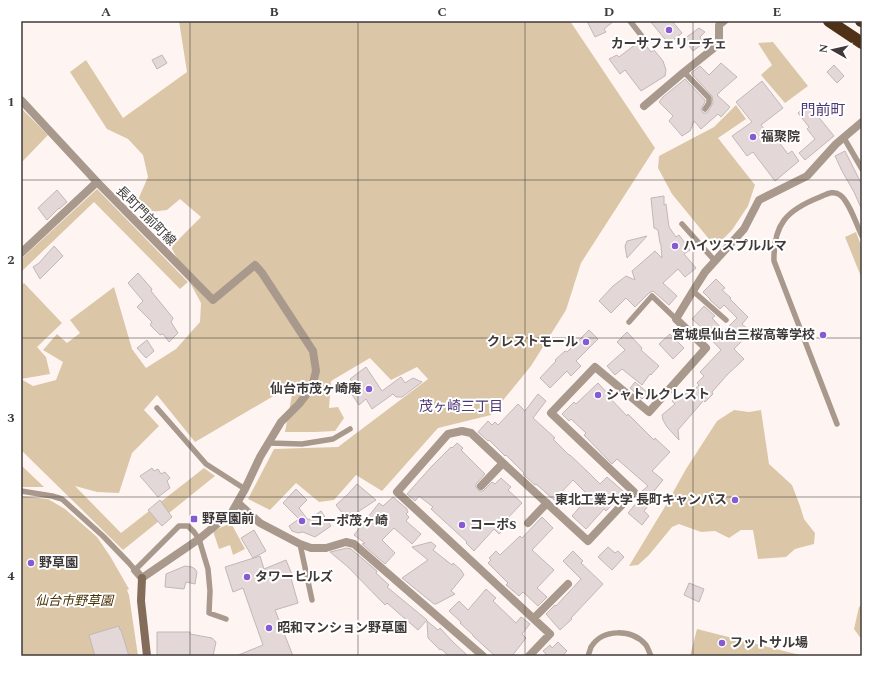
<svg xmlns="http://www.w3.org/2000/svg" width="883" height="677" font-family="Spectral,'Noto Sans JP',serif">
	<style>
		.green { fill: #dbc7a7 }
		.building { fill: #e3d8d7; stroke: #c2b7b7 }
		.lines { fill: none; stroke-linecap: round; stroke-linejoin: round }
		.lane { stroke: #a9998d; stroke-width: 5.5 }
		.street { stroke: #a9998d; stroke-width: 8 }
		.secondary { stroke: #836c5a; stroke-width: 8 }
		.highway { stroke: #4f3118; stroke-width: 12 }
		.grid { fill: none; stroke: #3f3a39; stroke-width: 1; stroke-opacity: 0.55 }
		.poi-dot { fill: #865ad3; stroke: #fff; stroke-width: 1.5 }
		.labels { text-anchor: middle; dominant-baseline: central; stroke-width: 4; stroke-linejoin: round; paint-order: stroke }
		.poi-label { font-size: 13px; font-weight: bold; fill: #3f3a39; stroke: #fff; text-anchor: start }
		.street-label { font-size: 13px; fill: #3f3a39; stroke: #fff }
		.park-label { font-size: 13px; font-style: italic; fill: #493100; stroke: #fff }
		.neighbourhood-label { font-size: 14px; fill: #4d3975; stroke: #fff }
		.quarter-label { font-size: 15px; fill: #4d3975; stroke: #fff }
		.neatline { fill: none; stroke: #3f3a39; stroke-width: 1.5 }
		.grid-label { font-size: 13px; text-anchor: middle; font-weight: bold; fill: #3f3a39 }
	</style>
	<rect width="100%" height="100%" fill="#fef5f3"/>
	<!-- green -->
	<path class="green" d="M179,21h391l85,127 -74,115 -15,47 -35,56 -40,49 -53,13 -56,63 -26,-16 -22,25 -15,2 -23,-19 -26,27 -22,-11 26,-50 30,-1 34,-1 90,-68 -11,-12 -26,13 -21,-22 -39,23 -2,27 9,-1 6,11 -9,13 -19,1h-31l9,-48 -99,58 -38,-47 -13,15 15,16 -27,27 -13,40 -22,-1 -22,-6 46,47 83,-65 11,8 -92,74 -102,-100v-71l12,7 23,-6 7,-18 -20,-12 14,-16 10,9 13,-10 -10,-13 44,-33 18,62 14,19 30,-19 24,-27 1,-19 -30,-56 30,-30 -21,-18 -13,11 -17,2 -13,-10 11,-25 -5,-22 -15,-16 -21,-10 -37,-57 16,-12 37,58 64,-46z
		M773,42l35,44 -23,17 -24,-28 11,-10 -14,-22z
		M736,105l10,14 -28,19 37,47 -7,21 -16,24 -11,11 -8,3 -41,-50 -14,-26 1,-12 55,-29z
		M21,108l27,27 -27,28z
		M97,189l91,93 -8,7 -86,-87 -73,70v-13z
		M856,232l6,16v31l-17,-42z
		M24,283l38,40 -25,24 9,10 4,17 -29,5v-93z
		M734,410l15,2 12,-2 8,54 23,21 8,21 4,13 11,14 -1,11 -19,5 -9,8 -28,2 -5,-29h-12l-12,8 -14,-7 -14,1 -22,-8 -7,3 -23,28 -11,10 -9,1 37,-61 20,-36 31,-48z
		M21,465l23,22h-23z
		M21,496l27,3 17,10 32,28 13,19 19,33 -2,1 2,5 9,61h-117z
		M231,523l14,26 -12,6 -3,-10 -11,4 -6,-18z
		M862,604v36l-8,-11 5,-22z
		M697,629l107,27h-114z"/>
	<!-- building -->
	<path class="building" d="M587,21h27l-10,8 2,3 -11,5z
		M650,21h22l10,12 -13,11z
		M699,28l6,4 -5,5 4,6 -11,8 -9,-12z
		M640,41l4,2 7,9 3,-2 9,11 3,9 -1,6 -24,15 -16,-21 -5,4 -11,-15 8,-4 2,2z
		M162,55l5,8 -10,6 -5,-9z
		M721,63l16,14 -14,12 -6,6 13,12 -9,10 -3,-3 -17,15 -7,-8 -4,10 -8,5 -13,-15 4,-5 -14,-14 4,-5 22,-18 20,21v2l-4,7 2,4h4l6,-10 -1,-7 -21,-23 9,-7 9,9z
		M834,65l10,11 -7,7 -10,-11z
		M762,81l21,27 -22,17 14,19 3,-3 10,13 4,-3 7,10 -24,20 -22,-29 -6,4 -15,-20 20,-14 -16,-20z
		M808,104l26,32 -29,24 -6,-7 16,-14 -8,-10 2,-2 -11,-14z
		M845,151l17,34v25l-8,-18 -12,-21 -7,-15z
		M57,190l10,12 -8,7v-1l-12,12 -9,-12z
		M664,196v9l2,-1 3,23 7,10 3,-2 11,15 -6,4 12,14 -11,9 -7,-8 -15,14 14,13 -8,9 -16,-14 -4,2 -14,14 -9,-9 -15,15 -12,-12 14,-15 13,-10 9,4 -3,-9 23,-20 7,7 -1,-12v-1l-1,-2 -2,-13 -4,-2 -3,-30z
		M647,236l-20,22 -2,-12 2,-5z
		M54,246l9,10 -23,23 -7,-12 6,-4z
		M138,273l14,16 -1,2 22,27 -2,4 7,11 -9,9 -6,-8 -3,1 -10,-10 2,-3 -15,-15 6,-6 -15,-18z
		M716,279l9,9 -3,2 9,8 -1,1 18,18 -6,7 9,8 -17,17 10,10 -17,16 -15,17 1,2 -8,8 -1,-2 -26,30 1,10 -12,-13 -4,-7 -1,-5 13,-11 -3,-3 9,-9 3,3 5,-4 2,2 8,-8 -2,-2 7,-7 -4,-4 21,-22 -16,-17 2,-1 -15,-13 12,-13 11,10 -3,2 12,13 13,-13 -13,-13 -4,4 -10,-9v-1l-7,-7z
		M589,330l9,9 -22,22 5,5 -10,10 -4,-5 -17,17 -10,-10 16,-17 -1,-1 10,-9 2,1z
		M627,332l15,16 -1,2 18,16 -8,9 -1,-1 -8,11 -20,-16 -7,6 -8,-9 18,-16 -8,-8z
		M670,334l14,14 -11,11 -14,-15z
		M147,340l7,11 -8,7 -9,-10z
		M366,367l16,24 19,-14 4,6 8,-5 9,4 -20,15h-6l-3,-3 -21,15 -6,-10 -7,6 -8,-12 6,-4 -7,-10z
		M635,382l13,11 -6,6 -12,-11z
		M598,383l12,13 -1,1 18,19 1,-2 26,26 1,-2 15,14 -18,19 11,9 -9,11 4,3 -14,17 5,5 -7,9 -14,-12 17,-20 -3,-2 6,-5 -31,-27 -5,5 -28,-29 2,-2 -15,-14 -2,2 -7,-7 12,-12 2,2z
		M538,394l8,7 -13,17 22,20 -2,1 16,16h1l19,18 11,11 7,-7 17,15 -18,19 -2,-2 -18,20 -14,-13 17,-20 -16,-16 -19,20 -18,-16 -1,1 -12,-11 1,-1 -18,-18 -1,1 -16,-16 -1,1 -10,-9 10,-11 4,4 3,-3 3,3 20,-21 7,7z
		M457,443l6,5 -2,2 24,24 -9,10v3l2,3 2,1h3l9,-9 3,2 6,-6 10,9 -3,3 14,13 -18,19 3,3 -8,9 -5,-5 -20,22 -8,-8 1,-1 -36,-33 2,-2 -14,-11 -4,5 -8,-7 25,-28 19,-19 1,1z
		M152,468l2,3 4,-2 3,5 4,-2 5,6 -3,3 3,7 -12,9 -18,-21z
		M357,484l19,16 -29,19 -11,-14 12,-11z
		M296,489l11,11 -8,8 9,12 13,-9 10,15 -16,11 -12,-5 -5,1 -6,-2 -3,-5 10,-7 -16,-16z
		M393,497l14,12v1l1,2 -2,2 3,3 -3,4 15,13 -9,10 -18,-16 -12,12 13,13 -10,11 -23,-20 3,-1 -11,-8 25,-32 4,3z
		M160,500l12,17 -10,9 -14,-16z
		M542,517l11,11 -21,22 22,20 -17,18 10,9 -9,9 -15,-14 -4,4 -13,-11 2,-2 -20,-20 3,-3 -2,-2 7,-7 4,4 20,-19 2,2z
		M254,530l12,21 -13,7 -12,-20z
		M431,542l5,4 -3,4 19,15 1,-2 8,7 3,5 -13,16 4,3 -19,10h-2l-32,-26 26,-18 -16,-13z
		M608,547l7,6 3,-2 6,6 -12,13 -14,-13z
		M347,548l4,1 26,22 -1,2 13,12 -2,2 40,33 -9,10 -31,-27 -2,2 -37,-38 -18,-15z
		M573,551l10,10 -2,2 22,21 -32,34 1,1 -12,11 -14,-16 9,-9 1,1 25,-27 -18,-18z
		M260,556l4,13 22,-9 7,17 -2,1 7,25 -23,7 18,46h-57l27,-11 -11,-31 -9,-26 -10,4 -8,-25z
		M185,566l7,1 3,2 2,3 -2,12 -9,-2 -2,7 -19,-2 1,-13z
		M689,583l15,6 -5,13 -15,-7z
		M486,589l10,9 -3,3 23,22 5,-6 9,7 -8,10 4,4 -14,18h-17l-22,-20v-1l-13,-12 1,-1 -12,-11 10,-10 9,9z
		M427,621l11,9 2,-2 12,13 16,15h-19l-8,-7 -1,1 -12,-12z
		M119,626l1,4h1l8,26h-34l-6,-21z
		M157,632h33v2l22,4 4,4 -3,14h-56z
		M558,642l9,9 -5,5h-18l2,-2 -3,-3 7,-6 2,3z"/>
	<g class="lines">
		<!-- lane -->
		<path class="lane" d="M630,21l14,18
			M684,72l25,26v5l-4,6
			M844,138l18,31
			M682,224l33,37
			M693,291l33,29
			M629,322l23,-26 24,23
			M157,408l49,56 39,25
			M837,424l-63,-163c-1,-37 13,-51 46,-64 7,-3 14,-7 20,-2 9,6 17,31 22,41
			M268,443l34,1 31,-5 17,-10
			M21,491l31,5 10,3 41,37 26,27 6,7 44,-44h9l6,6 5,7 9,30 2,22 -1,22 17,6
			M300,544l12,56
			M588,656c1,-3 2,-6 3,-9 12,-19 41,-18 55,-2 2,3 3,7 5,11"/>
		<!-- street -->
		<path class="street" d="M21,100l76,82
			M644,106l40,-34 35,-28v-19l5,-4
			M21,253l76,-71 116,118 42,-35 7,8 51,78 3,20 -4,16 -13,17 -18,18 -21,35 -15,32 -13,23 -33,27 -57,39 -7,-8
			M481,486l22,-23
			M238,503l22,20 40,21 11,4h15l20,-6 8,2 129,112
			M528,523l19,-20
			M534,618l34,-34
			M529,656l21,-22 -153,-142 51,-58 14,-3 9,2 32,30 85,78 46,-49 -83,-79 44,-46 54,45 57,-64 -30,-29 17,-28 12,-19 39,-43 15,-29 48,-24 29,-32 26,-22"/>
		<!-- secondary -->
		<path class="secondary" d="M142,578l-1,23 6,55"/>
		<!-- highway -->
		<path class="highway" d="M829,21l33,22
			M861,21h1"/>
	</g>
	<!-- grid -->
	<path class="grid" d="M190,21v635M358,21v635M525,21v635M693,21v635M21,180h841M21,338h841M21,497h841"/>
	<!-- markers -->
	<g class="poi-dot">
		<circle cx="669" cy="30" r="4"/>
		<circle cx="753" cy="137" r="4"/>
		<circle cx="675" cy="246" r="4"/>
		<circle cx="823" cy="335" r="4"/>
		<circle cx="586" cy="342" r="4"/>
		<circle cx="369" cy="389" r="4"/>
		<circle cx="598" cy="395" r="4"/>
		<circle cx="735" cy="500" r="4"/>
		<rect x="190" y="515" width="8" height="8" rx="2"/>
		<circle cx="302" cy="521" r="4"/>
		<circle cx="462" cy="525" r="4"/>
		<circle cx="31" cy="563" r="4"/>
		<circle cx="247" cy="577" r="4"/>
		<circle cx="269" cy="628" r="4"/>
		<circle cx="722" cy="643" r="4"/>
	</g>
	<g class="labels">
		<!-- poi labels -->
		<g class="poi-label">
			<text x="669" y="44" text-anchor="middle">カーサフェリーチェ</text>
			<text x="761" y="137">福聚院</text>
			<text x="683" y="246">ハイツスプルルマ</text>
			<text x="815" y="335" text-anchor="end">宮城県仙台三桜高等学校</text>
			<text x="578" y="342" text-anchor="end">クレストモール</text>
			<text x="361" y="389" text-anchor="end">仙台市茂ヶ崎庵</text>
			<text x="606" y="395">シャトルクレスト</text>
			<text x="727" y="500" text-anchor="end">東北工業大学 長町キャンパス</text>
			<text x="202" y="519">野草園前</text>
			<text x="310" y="521">コーポ茂ヶ崎</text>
			<text x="470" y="525">コーポS</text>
			<text x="39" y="563">野草園</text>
			<text x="255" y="577">タワーヒルズ</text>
			<text x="277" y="628">昭和マンション野草園</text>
			<text x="730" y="643">フットサル場</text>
		</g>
		<!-- street labels -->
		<g class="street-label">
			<text transform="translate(146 216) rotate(45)">長町門前町線</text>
		</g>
		<!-- park labels -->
		<g class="park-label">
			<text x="74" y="601">仙台市野草園</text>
		</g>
		<!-- neighbourhood labels -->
		<g class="neighbourhood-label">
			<text x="461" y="406">茂ヶ崎三丁目</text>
		</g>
		<!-- quarter labels -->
		<g class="quarter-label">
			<text x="823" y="110">門前町</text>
		</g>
	</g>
	<!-- border -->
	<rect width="883" height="677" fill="none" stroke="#ffffff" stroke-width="44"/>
	<!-- north arrow -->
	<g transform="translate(833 50) rotate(278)" stroke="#ffffff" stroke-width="3" paint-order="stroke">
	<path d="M0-3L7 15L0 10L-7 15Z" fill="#3f3a39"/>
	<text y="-6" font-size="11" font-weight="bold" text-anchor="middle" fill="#3f3a39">N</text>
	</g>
	<rect x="22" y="22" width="839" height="633" class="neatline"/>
	<g class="grid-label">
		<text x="106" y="16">A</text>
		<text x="274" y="16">B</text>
		<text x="442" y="16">C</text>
		<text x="609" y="16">D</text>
		<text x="777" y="16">E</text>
		<text x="11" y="106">1</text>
		<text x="11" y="264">2</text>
		<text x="11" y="422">3</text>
		<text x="11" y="580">4</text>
	</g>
</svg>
